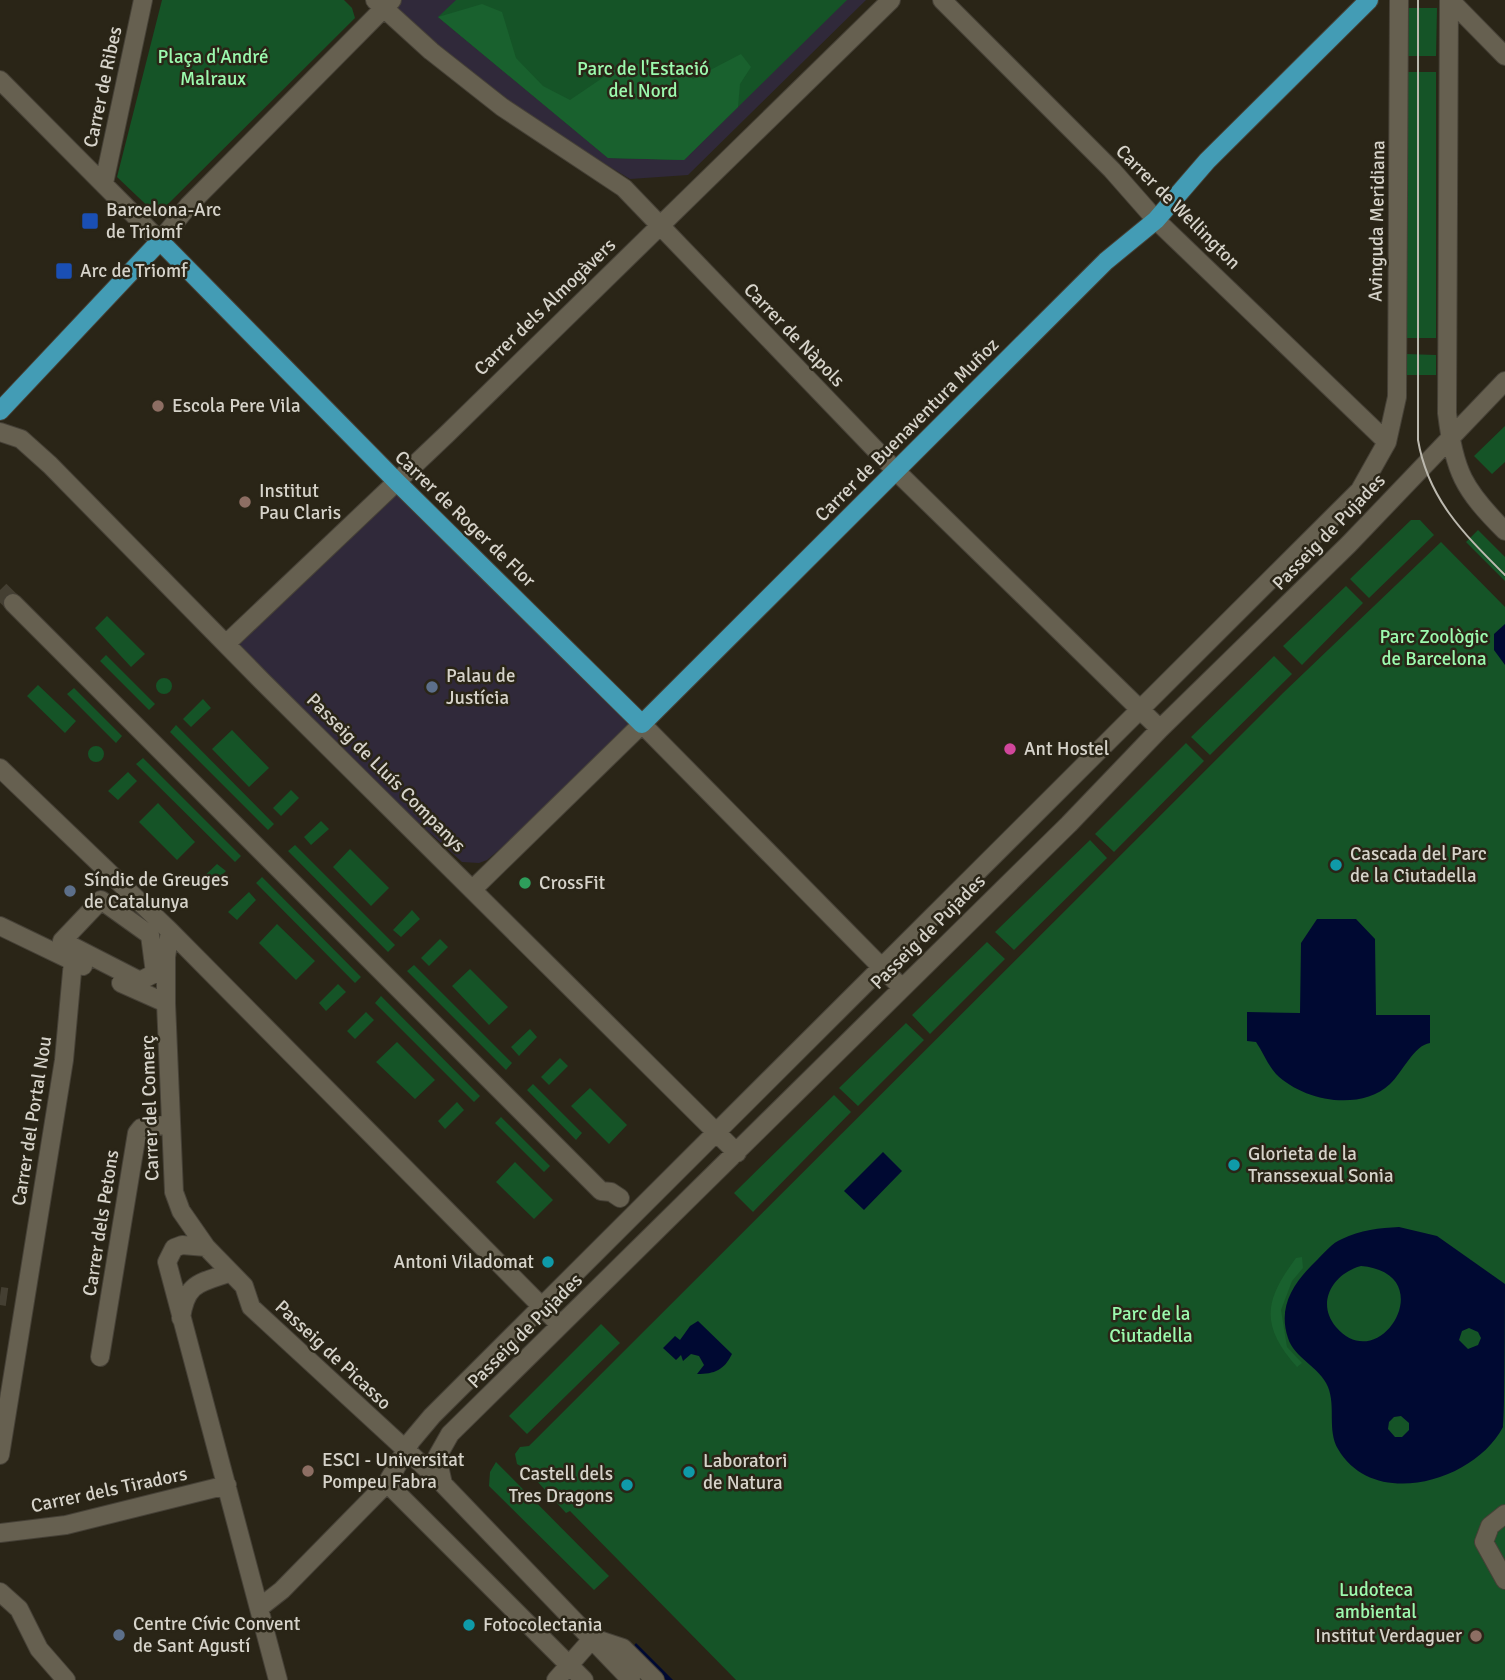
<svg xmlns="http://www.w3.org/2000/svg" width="1505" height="1680" font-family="Signika,sans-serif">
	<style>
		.commercial { fill: #30293a }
		.green { fill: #155427 }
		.forest { fill: #19612e }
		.water { fill: #000932; fill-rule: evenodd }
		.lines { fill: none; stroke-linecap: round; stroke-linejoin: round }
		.minor-tunnel { stroke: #443f32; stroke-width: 18; stroke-dasharray: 18 9; stroke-linecap: butt }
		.minor-casing { stroke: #464137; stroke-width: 20 }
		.major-casing { stroke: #464137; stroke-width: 20 }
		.minor { stroke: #666050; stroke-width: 18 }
		.major { stroke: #439cb5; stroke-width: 18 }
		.tram { stroke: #bcb9af; stroke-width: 2 }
		.transit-dot { fill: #1a4fb4; stroke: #2a2517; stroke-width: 2.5 }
		.education-dot { fill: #8d6e63; stroke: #2a2517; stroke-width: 2.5 }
		.service-dot { fill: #5c6f8a; stroke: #2a2517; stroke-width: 2.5 }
		.hotel-dot { fill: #d1479c; stroke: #2a2517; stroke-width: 2.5 }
		.culture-dot { fill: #0f9aa8; stroke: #2a2517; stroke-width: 2.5 }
		.leisure-dot { fill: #2e9e5b; stroke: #2a2517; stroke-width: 2.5 }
		.labels { text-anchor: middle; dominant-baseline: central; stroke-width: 5; stroke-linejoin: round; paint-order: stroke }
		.park-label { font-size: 19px; fill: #9cfaae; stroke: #2a2517 }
		.street-label { font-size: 19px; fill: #d6d3ca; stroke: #2a2517 }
		.poi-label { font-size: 19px; fill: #d6d3ca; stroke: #2a2517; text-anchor: start }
	</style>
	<rect width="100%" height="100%" fill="#2a2517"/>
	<!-- commercial -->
	<path class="commercial" d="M389,0h477l-178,175 -58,4 -114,-69 -86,-69z
		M397,482l245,242 -47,46 -108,90 -8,3 -17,-1 -200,-181 -35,-38z"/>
	<!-- green -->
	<path class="green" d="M162,0h182l8,8 3,10 -198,197 -40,-38z
		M456,0h391l-163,160 -76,-2 -170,-141z
		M1407,8h30l-1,48h-29z
		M1406,72h30v266h-30z
		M1406,354l30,1v20h-31z
		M1505,426v36l-13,12 -18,-18z
		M1411,520h9l14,15 -65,63 -19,-19z
		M1478,530l27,27v24l-39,-39z
		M1441,542l64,65v1073h-769l-166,-169 -4,2 -40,-44 -9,-5 -2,-10 5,-7 9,-1 754,-753z
		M1346,586l17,17 -61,62 -19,-19z
		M107,616l38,38 -14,13 -36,-39z
		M106,655l49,49 -6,6 -49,-49z
		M1274,656l18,18 -82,81 -19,-18z
		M156 686a8 8 0 1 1 16 0a8 8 0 1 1-16 0Z
		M38,685l38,36 -11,12 -38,-37z
		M74,688l48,48 -6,7 -49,-49z
		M203,699l8,9 -20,19 -8,-8z
		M176,725l98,99 -6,6 -98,-98z
		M232,730l37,38 -20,19 -37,-38z
		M1186,743l18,18 -90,91 -19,-18z
		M88 754a8 8 0 1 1 16 0a8 8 0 1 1-16 0Z
		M143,758l98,98 -6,6 -99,-98z
		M128,772l9,9 -19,19 -10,-9z
		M291,790l8,8 -18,18 -8,-8z
		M158,803l37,39 -18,18 -38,-38z
		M321,821l8,8 -18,16 -7,-8z
		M1090,840l17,18 -93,92 -19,-18z
		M295,845l100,100 -7,7 -100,-101z
		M350,849l39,39 -18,18 -38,-39z
		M217,864l9,7 -19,19 -9,-8z
		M262,877l99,100 -6,6 -99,-100z
		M249,892l7,8 -19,20 -9,-8z
		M412,910l8,9 -19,18 -8,-7z
		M277,924l38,37 -19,19 -37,-37z
		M440,939l8,8 -19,19 -8,-8z
		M987,942l18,17 -75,75 -18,-19z
		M414,965l98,98 -6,7 -99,-99z
		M470,969l38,38 -19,18 -37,-39z
		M338,984l8,8 -20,19 -7,-8z
		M381,996l99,100 -6,6 -99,-99z
		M366,1012l8,8 -19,19 -8,-8z
		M906,1023l18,17 -66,66 -19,-18z
		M530,1029l7,8 -18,19 -8,-9z
		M397,1042l38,38 -20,19 -39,-37z
		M560,1058l8,8 -19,19 -8,-8z
		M533,1084l49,49 -6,7 -49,-50z
		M590,1088l37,37 -18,19 -38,-38z
		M834,1095l17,17 -98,100 -19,-19z
		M457,1102l7,8 -19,19 -7,-8z
		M501,1117l49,49 -6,6 -49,-49z
		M515,1162l38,38 -19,19 -38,-37z
		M601,1324l19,19 -93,91 -18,-18z
		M496,1462l113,114 -15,14 -105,-104 1,-14z"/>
	<!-- forest -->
	<path class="forest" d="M482,4l20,8 14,46 27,28 27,14 53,-36 52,-1 18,16 48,-25 10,13 -11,17 -2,23 -54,53 -76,-2 -170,-141z
		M1302,1257l1,11 -11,13 -11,29 6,37 15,16 -5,4c-37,-42 -33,-66 -1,-109z"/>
	<!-- water -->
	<path class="water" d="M1505,624v41l-11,-15v-16z
		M1317,919h39l19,20 1,76h54v28c-16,2 -28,30 -40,41 -30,28 -87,17 -114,-10 -9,-10 -13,-22 -20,-32l-9,-1v-29l53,1 1,-70z
		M883,1152l19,19 -38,39 -20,-19z
		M1399,1227l38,9 68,48c0,21 0,132 -2,143 -28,54 -129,84 -165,22 -11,-19 -2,-42 -10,-62 -8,-20 -34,-29 -40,-49 -11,-33 7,-57 30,-79 7,-7 14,-16 24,-20 18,-9 38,-11 57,-12zM1361,1266c82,7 19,113 -25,61 -21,-25 -2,-54 25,-61zM1469,1328l9,4 3,6 -3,7 -10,4 -9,-9 3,-9zM1401,1416l8,7v7l-7,7h-7l-7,-8 1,-7 5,-5z
		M698,1321l34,33c-8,16 -17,20 -35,20l7,-9 -5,-9 -8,-2 -8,7 -2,-6 -5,5 -13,-12 12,-12 5,4 10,-14z
		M636,1643l37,37h-7l-33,-33z"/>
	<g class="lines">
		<!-- minor-tunnel -->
		<path class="minor-tunnel" d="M0,590l13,13
			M0,1296l7,1"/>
		<!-- minor casing -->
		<g class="minor-casing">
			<path id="minor" d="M375,0l56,51 71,56 122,81 272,283 264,258
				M942,0l170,170 44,50 231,222
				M1449,0l-2,413c7,59 17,77 58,118
				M1450,0l55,56
				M0,80l160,161 29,-36 203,-205
				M104,183l39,-183
				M0,432l21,7 29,26 212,216 475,472
				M13,603l588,588 10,1 9,6
				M227,643l220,-209 444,-434
				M0,768l170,163 390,394
				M473,889l169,-165 260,264
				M101,900l49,35 5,38 -15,8 -78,-40z
				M0,926l83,40
				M170,931l-4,26v46l8,189 7,19 25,36 38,39 7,21 192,177 188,196
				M121,983l45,20
				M206,1247l-24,-2 -8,3 -7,14 111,418
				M181,1318c5,-35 18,-35 48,-45
				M100,1357l37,-224 4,-5 30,-4
				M0,1455l64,-395 9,-99
				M387,1483l197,197
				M443,1484l-6,-27 13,-23 619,-610 91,-95 189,-185 156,-163
				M1505,1514l-15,12 -6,16 21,38
				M0,1533l66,-8 161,-40
				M0,1592l19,17 20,40 27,31
				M259,1608l23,-18 105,-107 24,-42 21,-25 928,-926 27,-48 10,-45 2,-397
				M593,1638l30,10 32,32
				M556,1680l37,-42"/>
		</g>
		<!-- major casing -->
		<g class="major-casing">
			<path id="major" d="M0,411l160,-170 237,241 245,242 464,-463 50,-41 51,-59 162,-161"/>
		</g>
		<!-- minor -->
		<use href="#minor" class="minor"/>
		<!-- major -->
		<use href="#major" class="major"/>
		<!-- tram -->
		<path class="tram" d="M1418,0v440c10,59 46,94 87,135"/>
	</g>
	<!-- markers -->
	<g class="transit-dot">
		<rect x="81" y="212" width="18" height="18" rx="3.5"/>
		<rect x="55" y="262" width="18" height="18" rx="3.5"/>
	</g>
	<g class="education-dot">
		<circle cx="158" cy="406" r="7"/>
		<circle cx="245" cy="502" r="7"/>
		<circle cx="308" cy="1471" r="7"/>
		<circle cx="1476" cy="1636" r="7"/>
	</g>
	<g class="service-dot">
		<circle cx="432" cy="687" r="7"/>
		<circle cx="70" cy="891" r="7"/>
		<circle cx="119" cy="1635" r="7"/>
	</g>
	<circle class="hotel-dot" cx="1010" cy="749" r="7"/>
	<g class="culture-dot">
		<circle cx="1336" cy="865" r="7"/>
		<circle cx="1234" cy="1165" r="7"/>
		<circle cx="548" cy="1262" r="7"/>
		<circle cx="689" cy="1472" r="7"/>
		<circle cx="627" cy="1485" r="7"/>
		<circle cx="469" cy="1625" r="7"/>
	</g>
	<circle class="leisure-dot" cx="525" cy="883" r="7"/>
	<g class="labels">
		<!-- park labels -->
		<g class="park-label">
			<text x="213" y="57">Plaça d'André<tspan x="213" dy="22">Malraux</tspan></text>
			<text x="643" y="69">Parc de l'Estació<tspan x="643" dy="22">del Nord</tspan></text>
			<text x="1434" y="637">Parc Zoològic<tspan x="1434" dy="22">de Barcelona</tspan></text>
			<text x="1151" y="1314">Parc de la<tspan x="1151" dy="22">Ciutadella</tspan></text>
			<text x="1376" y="1590">Ludoteca<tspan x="1376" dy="22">ambiental</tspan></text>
		</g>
		<!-- street labels -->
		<g class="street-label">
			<text transform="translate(103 87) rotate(-78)">Carrer de Ribes</text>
			<text transform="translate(1178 207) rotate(45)">Carrer de Wellington</text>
			<text transform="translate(1377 221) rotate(-89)">Avinguda Meridiana</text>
			<text transform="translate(545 307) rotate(-44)">Carrer dels Almogàvers</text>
			<text transform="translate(794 335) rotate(46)">Carrer de Nàpols</text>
			<text transform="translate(907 430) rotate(-45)">Carrer de Buenaventura Muñoz</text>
			<text transform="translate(465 519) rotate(44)">Carrer de Roger de Flor</text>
			<text transform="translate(1329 532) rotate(-46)">Passeig de Pujades</text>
			<text transform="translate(386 773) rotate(45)">Passeig de Lluís Companys</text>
			<text transform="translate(928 932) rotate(-45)">Passeig de Pujades</text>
			<text transform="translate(150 1108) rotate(-92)">Carrer del Comerç</text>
			<text transform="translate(32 1121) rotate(-81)">Carrer del Portal Nou</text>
			<text transform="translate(101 1223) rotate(-81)">Carrer dels Petons</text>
			<text transform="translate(525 1331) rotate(-45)">Passeig de Pujades</text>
			<text transform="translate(333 1355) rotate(43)">Passeig de Picasso</text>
			<text transform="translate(109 1490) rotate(-12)">Carrer dels Tiradors</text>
		</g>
		<!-- poi labels -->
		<g class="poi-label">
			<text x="106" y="210">Barcelona-Arc<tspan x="106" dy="22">de Triomf</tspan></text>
			<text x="80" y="271">Arc de Triomf</text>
			<text x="172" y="406">Escola Pere Vila</text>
			<text x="259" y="491">Institut<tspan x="259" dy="22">Pau Claris</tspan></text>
			<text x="446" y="676">Palau de<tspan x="446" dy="22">Justícia</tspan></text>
			<text x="1024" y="749">Ant Hostel</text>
			<text x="1350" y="854">Cascada del Parc<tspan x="1350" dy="22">de la Ciutadella</tspan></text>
			<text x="84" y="880">Síndic de Greuges<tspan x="84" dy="22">de Catalunya</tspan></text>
			<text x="539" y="883">CrossFit</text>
			<text x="1248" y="1154">Glorieta de la<tspan x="1248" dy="22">Transsexual Sonia</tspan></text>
			<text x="534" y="1262" text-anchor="end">Antoni Viladomat</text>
			<text x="322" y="1460">ESCI - Universitat<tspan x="322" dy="22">Pompeu Fabra</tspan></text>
			<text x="703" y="1461">Laboratori<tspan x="703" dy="22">de Natura</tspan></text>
			<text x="613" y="1474" text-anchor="end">Castell dels<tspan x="613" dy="22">Tres Dragons</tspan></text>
			<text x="133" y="1624">Centre Cívic Convent<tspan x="133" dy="22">de Sant Agustí</tspan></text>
			<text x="483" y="1625">Fotocolectania</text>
			<text x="1462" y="1636" text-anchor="end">Institut Verdaguer</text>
		</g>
	</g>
</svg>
